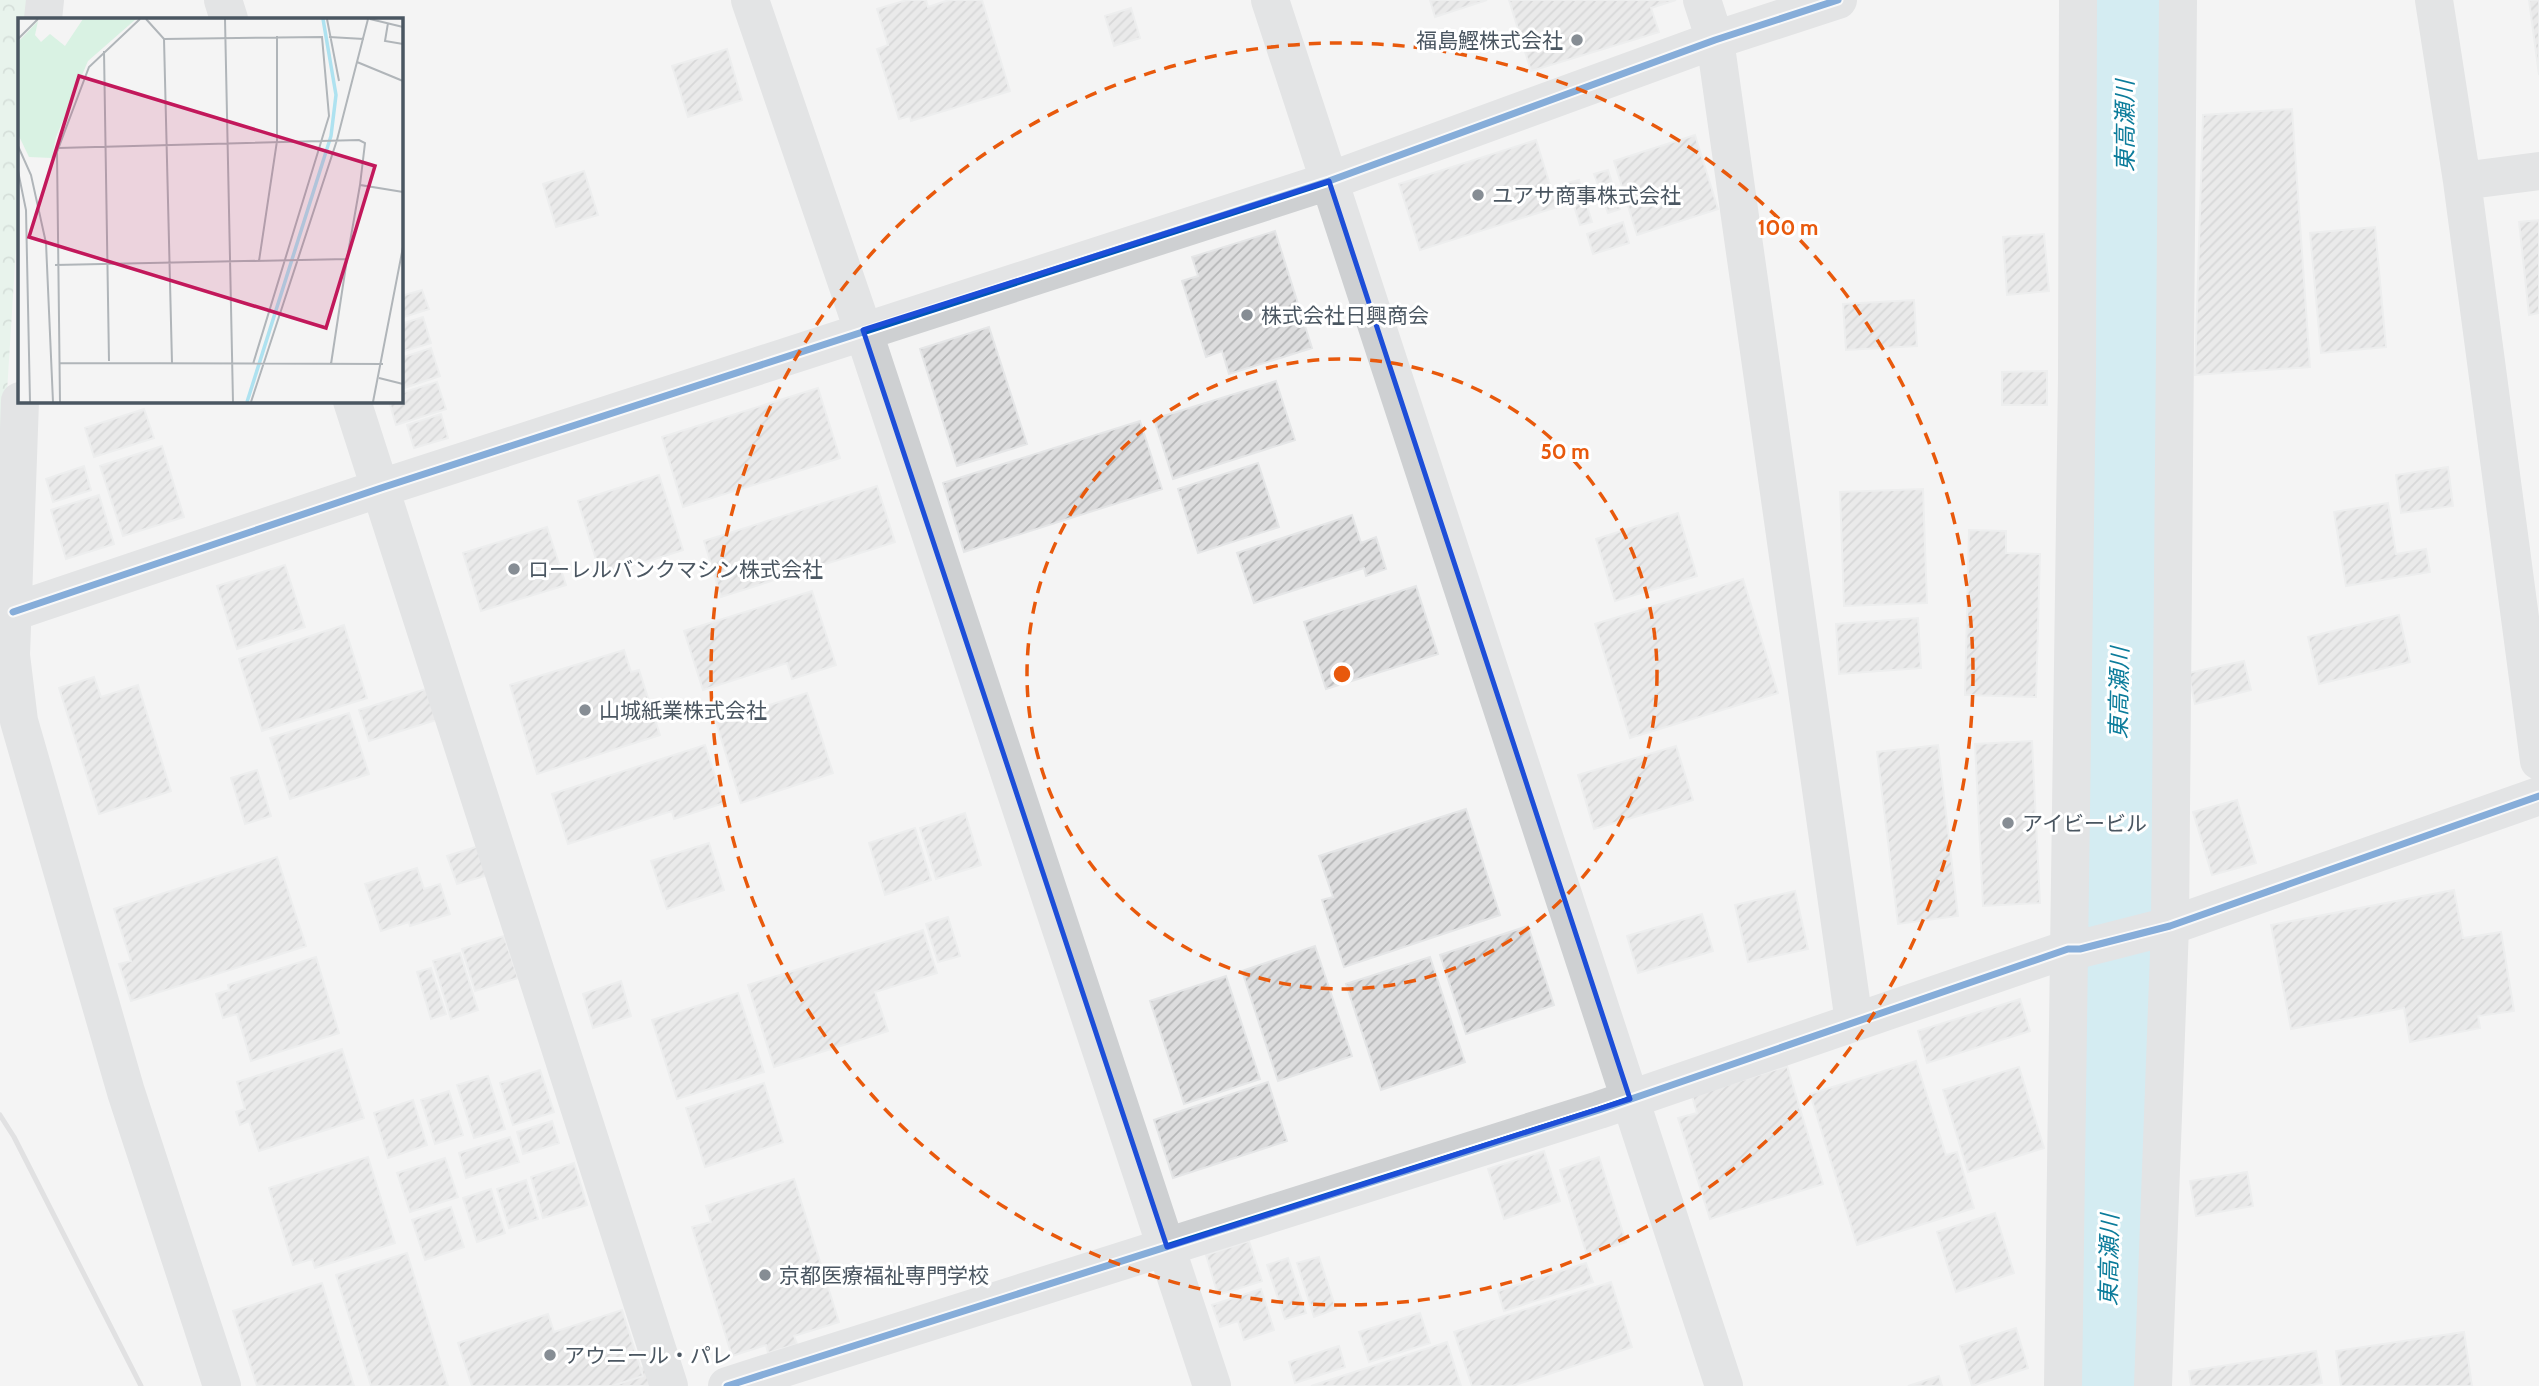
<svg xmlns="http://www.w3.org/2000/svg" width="2539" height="1386" font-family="Cabin,'Noto Sans JP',sans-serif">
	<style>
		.park { fill: url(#park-crowns) }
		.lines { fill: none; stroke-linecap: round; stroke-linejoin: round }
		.river { stroke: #aee2f0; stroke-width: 75 }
		.building { fill: url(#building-hatch); stroke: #e5e6e7; stroke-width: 2 }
		.minor { stroke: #ced0d2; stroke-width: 38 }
		.rail { stroke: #c9cacc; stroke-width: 5 }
		.cycleway-casing { stroke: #fff; stroke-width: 11 }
		.cycleway { stroke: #0057b8; stroke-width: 7 }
		.marked { fill: none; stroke: #1d4ed8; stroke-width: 5; stroke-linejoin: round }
		.ring { fill: none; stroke: #e8590c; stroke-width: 3.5; stroke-dasharray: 12 9 }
		.poi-dot { fill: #868d94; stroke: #fff; stroke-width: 2.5 }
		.labels { text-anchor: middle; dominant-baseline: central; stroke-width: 6; stroke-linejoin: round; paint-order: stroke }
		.poi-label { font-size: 21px; fill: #4a5661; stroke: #fff; text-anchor: start }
		.water-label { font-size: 23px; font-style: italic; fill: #0c7c9b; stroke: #fff }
		.inset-river { fill: none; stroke: #aee2f0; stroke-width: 3.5 }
		.inset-road { fill: none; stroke: #b0b5b9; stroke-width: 2 }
		.view { fill: #c2185b; fill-opacity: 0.15; stroke: #c2185b; stroke-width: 3.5 }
		.inset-edge { fill: none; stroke: #4a5661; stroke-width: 3.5 }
		.centre { fill: #e8590c; stroke: #fff; stroke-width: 3.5 }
		.ring-label { font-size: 21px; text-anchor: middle; font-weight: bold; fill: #e8590c; stroke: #fff; stroke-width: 6; stroke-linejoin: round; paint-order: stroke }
	</style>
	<defs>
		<pattern id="park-crowns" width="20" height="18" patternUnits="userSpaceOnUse" patternTransform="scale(1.75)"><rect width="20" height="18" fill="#d9f2e3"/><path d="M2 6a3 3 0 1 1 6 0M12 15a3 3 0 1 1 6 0" fill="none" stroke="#b2c7bb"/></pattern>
		<pattern id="building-hatch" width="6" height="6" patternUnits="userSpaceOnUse" patternTransform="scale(1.75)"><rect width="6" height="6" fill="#ddddde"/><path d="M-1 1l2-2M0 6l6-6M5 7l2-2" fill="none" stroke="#b5b6b7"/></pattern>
	</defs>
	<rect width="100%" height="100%" fill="#f4f4f4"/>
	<!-- park -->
	<path class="park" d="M0,0h32l-1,19h-12v181l-19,304z"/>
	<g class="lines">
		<!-- river -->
		<path class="river" d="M2106,1386l20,-1070 -1,-316"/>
	</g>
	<!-- building -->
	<path class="building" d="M907,0h19l2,7 21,-7h33l28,91 -99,30 -1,-5 -11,3 -22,-70 11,-4 -11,-36z
		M1430,0h57l-52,17z
		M1509,0h167l-25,8 8,24 -128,39z
		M2529,0h10v75z
		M1131,8l9,30 -26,8 -9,-30z
		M727,49l15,51 -54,17 -16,-51z
		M2292,109l18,258 -115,8 8,-260z
		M1695,135l23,74 -81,26 -23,-74z
		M1536,140l21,67 -137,43 -21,-66z
		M1608,170l12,39 -12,4 -14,-39z
		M584,171l14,44 -42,12 -13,-43z
		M1579,180l13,42 -12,3 -13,-42z
		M2539,220v93l-10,2 -10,-93z
		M1623,222l6,21 -36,11 -6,-20z
		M2375,227l11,120 -65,6 -11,-120z
		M1275,231l37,117 -83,26 -7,-23 -16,6 -24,-76 16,-5 -6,-19z
		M2044,234l5,57 -42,4 -4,-58z
		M422,290l7,19 -28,9v-22z
		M1914,300l3,46 -71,4 -3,-46z
		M423,317l8,26 -30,9v-28z
		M989,327l38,117 -70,22 -37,-117z
		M431,348l9,28 -39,13v-31z
		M2047,371v34h-45v-33z
		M1276,381l19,59 -122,39 -19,-60z
		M437,382l9,27 -50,16 -7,-24h12v-8z
		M818,388l22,70 -157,49 -21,-70z
		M144,409l10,29 -60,19 -9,-29z
		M441,414l7,24 -34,10 -7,-23z
		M1140,421l22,68 -198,63 -21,-69z
		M162,446l22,71 -61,19 -23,-70z
		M1258,463l21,64 -81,26 -20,-64z
		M84,466l7,24 -38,12 -7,-23z
		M2448,467l5,39 -52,7 -5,-38z
		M659,475l24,75 -82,26 -23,-75z
		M877,486l18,56 -174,55 -17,-56z
		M1923,489l4,114 -83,3 -4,-114z
		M99,495l15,49 -48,15 -15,-49z
		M2388,503l8,51 30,-5 4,23 -84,14 -12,-74z
		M1678,513l19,63 -82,25 -19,-62z
		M1352,515l9,28 15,-6 10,32 -20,7 -2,-8 -110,35 -17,-50z
		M547,527l19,58 -85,26 -18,-58z
		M1969,530l37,1v22l34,1 -4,143 -71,-2z
		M285,565l20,62 -68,22 -20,-63z
		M1743,579l35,114 -148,45 -35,-114z
		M1416,586l22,68 -112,35 -22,-67z
		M812,591l24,74 -44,14 -5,-16 -84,27 -19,-59z
		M2399,615l11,47 -91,22 -11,-47z
		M1918,618l3,50 -82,6 -3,-50z
		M344,625l23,73 -105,33 -23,-72z
		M624,650l7,22 8,-2 21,65 -123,39 -27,-89z
		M2244,661l7,29 -56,14 -7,-31z
		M94,677l7,20 37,-12 33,106 -72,23 -40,-126z
		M426,689l10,31 -67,21 -10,-31z
		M807,693l26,80 -92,30 -25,-81z
		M349,713l20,61 -79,25 -20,-61z
		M2032,741l8,162 -57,3 -8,-162z
		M705,745l19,58 -50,16 -2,-8 -104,33 -16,-50z
		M1938,745l20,171 -60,8 -21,-172z
		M1676,746l17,54 -99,29 -16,-54z
		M257,770l14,46 -26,8 -14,-46z
		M2237,800l19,63 -44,12 -19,-63z
		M1466,809l34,106 -156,52 -22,-67 11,-3 -14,-41z
		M965,813l16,52 -45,14 -16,-51z
		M915,828l16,52 -46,15 -16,-52z
		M709,843l15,47 -57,19 -16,-48z
		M479,846l9,29 -31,9 -10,-28z
		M277,857l29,89 -175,55 -12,-37 12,-3 -17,-52z
		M417,868l7,21 16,-5 10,30 -40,12 -1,-4 -28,9 -16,-47z
		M2454,890l9,48 38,-6 13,79 -36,5 2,12 -70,14 -6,-34 -113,21 -20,-104z
		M1795,891l13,58 -60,13 -13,-57z
		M1702,914l11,37 -75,22 -11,-37z
		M948,917l12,39 -22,6 -12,-38z
		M1528,926l26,79 -88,29 -26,-79z
		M923,930l14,43 -62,19 13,39 -114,36 -26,-82z
		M504,936l14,42 -43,13 -13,-42z
		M1315,946l37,110 -74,25 -36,-110z
		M460,953l18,57 -27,9 -18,-58z
		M316,957l23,76 -88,28 -14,-47 -14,4 -7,-24 13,-4 -1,-5z
		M1430,957l35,105 -84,28 -35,-106z
		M431,968l15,46 -15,5 -14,-47z
		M1226,976l34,103 -76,25 -34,-103z
		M621,981l10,35 -38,12 -10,-34z
		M738,993l26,79 -87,27 -25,-79z
		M2020,999l10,32 -103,32 -9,-32z
		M342,1049l22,69 -105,33 -10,-30 -9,4 -4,-13 9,-3 -8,-27z
		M1916,1061l30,94 11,-3 17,56 -117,37 -47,-151z
		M1787,1066l36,118 -113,35 -32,-101 19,-5 -5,-17z
		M2019,1067l25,81 -76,24 -25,-82z
		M540,1070l14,42 -41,13 -13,-42z
		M488,1076l17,53 -31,9 -17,-53z
		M1268,1082l19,59 -114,37 -19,-58z
		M764,1083l19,59 -78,25 -19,-59z
		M449,1091l14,44 -28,9 -14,-44z
		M413,1100l14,45 -39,13 -14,-45z
		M552,1121l7,22 -36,11 -6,-22z
		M510,1137l9,25 -53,16 -7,-25z
		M1544,1151l16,50 -56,18 -16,-50z
		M368,1157l27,86 -80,25 -3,-9 -19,6 -24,-77z
		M1599,1157l27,85 -39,13 -27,-85z
		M445,1158l13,39 -48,15 -13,-39z
		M574,1163l13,42 -44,13 -12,-41z
		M2247,1172l6,34 -57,10 -6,-35z
		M794,1179l45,143 -45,14 3,8 -29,9 -2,-8 -34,11 -40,-129 19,-5 -5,-16z
		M526,1180l12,39 -29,9 -12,-39z
		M491,1189l14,44 -28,9 -14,-44z
		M451,1207l13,40 -39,13 -13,-40z
		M1995,1213l19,60 -58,19 -19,-60z
		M1249,1241l13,40 -44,14 -12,-40z
		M407,1253l41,133h-77l-35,-111z
		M1319,1257l17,52 -22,8 -17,-54z
		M1288,1258l18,55 -21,6 -18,-54z
		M1586,1263l7,19 -89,29 -6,-20z
		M1611,1282l21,65 -120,39h-40l-18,-54z
		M322,1283l32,103h-97l-24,-75z
		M1261,1289l13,41 -30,10 -6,-19 -18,6 -8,-22z
		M622,1310l21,66 -31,10h-140l-14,-43 90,-29 6,18z
		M1420,1313l10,30 -61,19 -10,-30z
		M2016,1328l12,40 -56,18 -12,-40z
		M2464,1332l8,54h-131l-5,-35z
		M1447,1342l14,44h-150z
		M1339,1346l6,21 -50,16 -6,-21z
		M2316,1351l6,32 -17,3h-114l-2,-15z
		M649,1365l6,21h-43l31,-10 -2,-8z
		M1939,1376l3,10h-34z"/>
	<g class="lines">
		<!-- minor -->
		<path class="minor" d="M223,0l6,19
			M750,0l113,330 349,1056
			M1270,0l454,1386
			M1702,0l13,40 139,982
			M2434,0l28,181
			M43,19l2,-19
			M2539,171l-77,10 77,580
			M20,401l-9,254 8,66 107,371 96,294
			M352,401l317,985
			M13,612l368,-124 948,-307 386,-141 123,-40
			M727,1386l872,-276 469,-161h12l90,-23 369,-130
			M2063,1386l14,-1009 1,-377
			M2153,1386l17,-460 8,-926"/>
		<!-- rail -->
		<path class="rail" d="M0,1115l14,22 127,249"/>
		<!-- cycleway casing -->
		<g class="cycleway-casing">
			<path id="cycleway" d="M13,612l368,-124 948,-307 386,-141 123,-40
				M727,1386l872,-276 469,-161h12l90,-23 369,-130"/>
		</g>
		<!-- cycleway -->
		<use href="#cycleway" class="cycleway"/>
	</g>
	<!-- marked area -->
	<path d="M0 0H2539V1386H0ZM1329,181l301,918 -463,148 -304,-917z" fill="#f4f4f4" fill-opacity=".55" fill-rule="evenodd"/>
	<path class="marked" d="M1329,181l301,918 -463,148 -304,-917z"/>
	<!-- distance rings -->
	<g class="ring">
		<circle cx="1342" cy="674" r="315"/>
		<circle cx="1342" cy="674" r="631"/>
	</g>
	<!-- markers -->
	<g class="poi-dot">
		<circle cx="1577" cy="40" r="7"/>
		<circle cx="1478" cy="195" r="7"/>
		<circle cx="1247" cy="315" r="7"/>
		<circle cx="514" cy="569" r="7"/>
		<circle cx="585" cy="710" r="7"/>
		<circle cx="2008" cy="823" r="7"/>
		<circle cx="765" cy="1275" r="7"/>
		<circle cx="550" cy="1355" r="7"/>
	</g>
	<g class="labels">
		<!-- poi labels -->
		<g class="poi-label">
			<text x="1563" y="40" text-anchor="end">福島鰹株式会社</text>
			<text x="1492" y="195">ユアサ商事株式会社</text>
			<text x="1261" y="315">株式会社日興商会</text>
			<text x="528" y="569">ローレルバンクマシン株式会社</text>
			<text x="599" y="710">山城紙業株式会社</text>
			<text x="2022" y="823">アイビービル</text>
			<text x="779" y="1275">京都医療福祉専門学校</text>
			<text x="564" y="1355">アウニール・パレ</text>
		</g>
		<!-- water labels -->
		<g class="water-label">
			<text transform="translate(2125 126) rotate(-90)">東高瀬川</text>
			<text transform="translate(2119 693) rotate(-89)">東高瀬川</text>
			<text transform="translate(2109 1260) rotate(-89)">東高瀬川</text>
		</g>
	</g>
	<!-- overview -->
	<g transform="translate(18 18)">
		<rect width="385" height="385" fill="#f4f4f4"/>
		<path d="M65,1h53l-48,42 -32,76 -4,21 -23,-1 -11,-23v-92l20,-21 -3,14 6,7 9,-8 15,12z" fill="#d9f2e3"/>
		<path class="inset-river" d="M229,384l84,-266 5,-41 -13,-76"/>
		<path class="inset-road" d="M128,1l18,20 158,-2 7,79 -76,248M207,1l8,383M309,1l12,62M352,1l33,8M370,5l-3,18 18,3M311,19l35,2M0,21l20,-20M146,21l8,324M86,33l5,310M339,44l46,19M0,128l13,29 15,68 7,159M40,130l301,-8 6,3 -5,42M0,153l8,39 4,192M241,243l18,-120v-105M37,247l292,-6 13,-74 43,7M41,345l324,1M313,346l16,-105M361,360l24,6M42,384l-3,-250 32,-85 51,-48M233,384l86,-262 31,-121M355,384l30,-155"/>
		<path class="view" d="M61,58l296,90 -49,162 -297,-91z"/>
		<rect width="385" height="385" class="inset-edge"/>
	</g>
	<circle cx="1342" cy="674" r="10" class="centre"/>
	<g class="ring-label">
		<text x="1788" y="235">100 m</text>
		<text x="1565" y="459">50 m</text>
	</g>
</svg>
